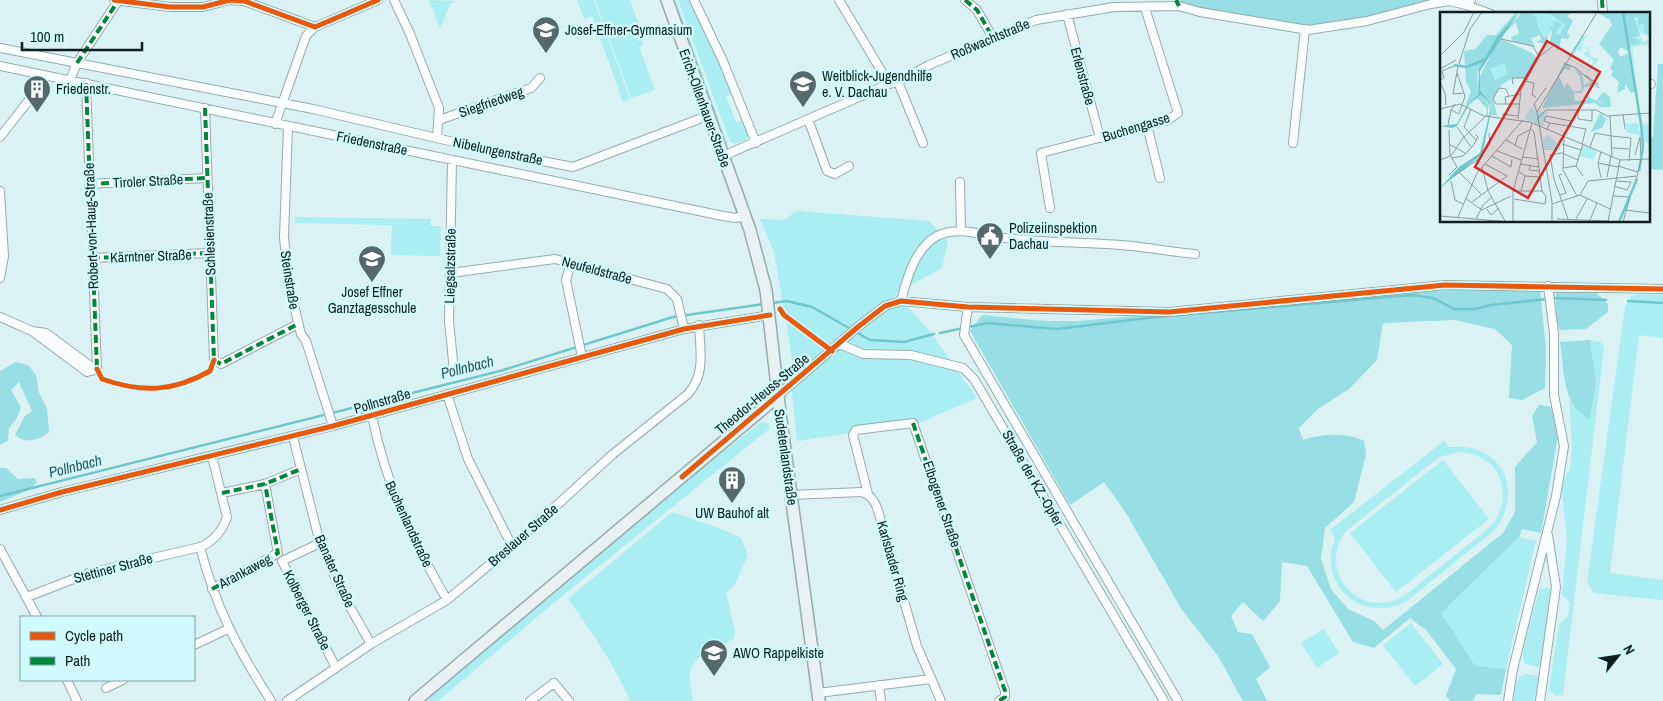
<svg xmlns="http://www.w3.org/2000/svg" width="1663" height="701" font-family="'Archivo Narrow',sans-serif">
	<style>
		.green { fill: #aaedf3; fill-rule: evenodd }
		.forest { fill: #97dee5 }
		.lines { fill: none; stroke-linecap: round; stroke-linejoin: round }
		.stream { stroke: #6fc7ce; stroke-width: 2.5 }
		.street-casing { stroke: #98aaab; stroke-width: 10 }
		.secondary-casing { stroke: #98aaab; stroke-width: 14 }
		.street { stroke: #f9fdfd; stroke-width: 8 }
		.secondary { stroke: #eaf1f2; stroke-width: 11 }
		.quiet { stroke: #00873e; stroke-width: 4; stroke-dasharray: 8 4; stroke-linecap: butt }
		.cycleway-casing { stroke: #d0fafe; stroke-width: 8 }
		.cycleway { stroke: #e8590c; stroke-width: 5 }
		.labels { text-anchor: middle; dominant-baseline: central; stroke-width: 5; stroke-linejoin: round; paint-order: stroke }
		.poi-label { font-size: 14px; fill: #0e1e1f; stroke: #d0fafe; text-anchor: start }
		.street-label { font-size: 14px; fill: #0e1e1f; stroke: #d0fafe }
		.water-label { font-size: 15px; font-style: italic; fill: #28585d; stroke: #d0fafe }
		.inset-river { fill: none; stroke: #6fc7ce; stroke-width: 2.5 }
		.inset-road { fill: none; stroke: #889d9f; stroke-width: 1 }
		.view { fill: #d62828; fill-opacity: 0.15; stroke: #d62828; stroke-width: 2.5 }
		.inset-edge { fill: none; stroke: #0e1e1f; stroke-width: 2.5 }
	</style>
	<rect width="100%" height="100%" fill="#daf2f4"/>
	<!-- green -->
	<path class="green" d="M429,0l27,1 -6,3 -10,25z
		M577,0h17l36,99 -7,3 -31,-86 -8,3z
		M595,0h35l9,25 -7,2 3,9 4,-1 4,9 -4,3 16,43 -24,8z
		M673,0h3l52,145 -5,-6z
		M678,0h13l42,93 -7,4 10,25 7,-2 6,13 -3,7 -11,4 -5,-2z
		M797,211l132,10 19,20 -6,27 -46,25 35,40 46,65 -58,25 -122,18 -5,-45 1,-30 -8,-50 -11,-64 -14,-33 23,1z
		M295,217l136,2v7h10l-1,30 -49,-1 1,-30 -97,-2z
		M1639,294l24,1v43l-24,-3 -29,238 53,7v20l-69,-7 -7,-11 38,-275 6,-11z
		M1590,340l11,2 3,6 -41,347 -7,1 -7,-7 10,-65 9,-7 2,-14 -8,-8 5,-57 -6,-53 9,-17 2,-19 -3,-50 14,18 13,-35z
		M761,422l8,1v6l-208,168 -123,104h-13l256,-216z
		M1444,441l5,6c52,-6 76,42 46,83l-88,71c-45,23 -90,-15 -72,-63l-5,-8zM1459,452c40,2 55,39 35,71 -20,18 -42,34 -63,51 -10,8 -20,18 -31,24 -20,11 -49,3 -59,-19 -8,-15 -6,-33 4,-47l94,-75z
		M1443,460l46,59 -93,73 -46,-59z
		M672,512l52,18 17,8 7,17 -14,31 -8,6 9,39 -1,7c-15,11 -41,14 -44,36 -1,8 2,19 3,27h-63c-16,-37 -38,-69 -62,-102z
		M1519,537l17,4 -30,128 -31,-2 -34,-54z
		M1549,587l3,5 -9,71 -6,4 -13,-4 -2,-9 17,-64z
		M1411,623l32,41 -28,22 -32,-41z
		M1324,629l15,24 -22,15 -16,-25z
		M1525,674l14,2 2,4 -4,21h-25l6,-23z"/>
	<!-- forest -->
	<path class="forest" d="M1176,0h254l1,4 -123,26 -129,-24z
		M1658,64h5v106l-14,-1v-32h4z
		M1486,289h54l6,60 -1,39 -23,12 -13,-2 3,-53 -17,-16 -41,-9 -71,3 -6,37 -28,29 -31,20 -19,19 4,12c17,-6 44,-8 61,1l2,13 -12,48 -29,26 -4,31 10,30 17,20 26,12 9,9 120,-97 12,-21v-45l22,-25 -5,-26 7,-11 15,2 4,29 -17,97 -19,-4 -3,8 -78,76 34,53 31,3 -5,26 -25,-1 -3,7h-23l-4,-5 10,-27 -30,-39 -16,-12 -36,30 -21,-6 -46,-76 -25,-4 -2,39 -17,20 -20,-19 -12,14 7,16 14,2 18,33 -14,12 11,22h-24l-25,-45 -36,-46 -56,-97 -22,-31 -34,23 -100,-174 12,-16 64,6h31l348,-30z
		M1556,291l41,2 11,11v8l-22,17 -26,1 -4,-11z
		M1590,340l6,42 -6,37c-28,-11 -26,-52 -30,-77z
		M16,362l12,3 8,10 3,18 8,16 2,23c-11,9 -23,12 -34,3l10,-19 7,-5 -13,-29 -8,8 10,17 -4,11 -8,10 -1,13 -8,4v-74z
		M0,468h6l12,11 16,-1 3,4 -6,7 -31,13z"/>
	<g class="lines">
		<!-- stream -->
		<path class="stream" d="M1628,301l35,2
			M772,303l15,-2 25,6 58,33 34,2 30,-8
			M940,333l47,-10 70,6 99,-12 256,-22 21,3 21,11h21l16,-4 65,-7 50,2
			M0,496l500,-125 173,-54 91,-13"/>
		<!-- street casing -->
		<g class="street-casing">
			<path id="street" d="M114,0l56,7h33l27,-7 14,1 71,26 63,-27
				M394,0l16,34 29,74 -2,30
				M694,0l29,61 33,82
				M839,0l50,84
				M965,0l12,10 16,28
				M1602,0l1,14
				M1466,5l25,9
				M1067,14l33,124
				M0,48l313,61 183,43 77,15 134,-51
				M0,66l723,150 13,2 9,-2
				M70,80l7,-17 41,-62
				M898,82l25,61
				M1649,84h2
				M205,108l9,252 7,4 77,-40
				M808,119l19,52 8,3 14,-8
				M439,120l92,-32 9,-10
				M275,124l31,-88 9,-9
				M1147,125l13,53
				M288,127l-4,110 4,43 13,54 5,7 27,85
				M0,137l40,-51 2,-11
				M1293,143l12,-114
				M723,156l166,-72 9,-2 31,-17 107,-45 78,-13 65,-1 21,6 108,18 59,-9 64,-17 18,-3 17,4 5,-5
				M452,160l-3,161 5,50
				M960,182l1,49
				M89,184l117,-6
				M0,191l4,65 -4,22
				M1050,208l-9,-55 127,-33 10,-7 -33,-105
				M92,258l117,-5
				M571,263l-5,17 16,77
				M451,273l104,-14 112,30 10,10 7,30
				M901,301c6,-23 14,-53 36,-65 21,-11 47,0 68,2 41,5 84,4 126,8 21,2 42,6 64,8
				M968,307l-4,28 214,366
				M0,317l32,14 55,41 10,-3 -11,-286
				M32,331l14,2 43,32 3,6
				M840,344l23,10 48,1 52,13 11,11 190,322
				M447,394l21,65 44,87
				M778,396l81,-70 26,-20 16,-5 67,6 201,5 276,-27 218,4
				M372,416c15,72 39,121 75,184
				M293,437l27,106 22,50 29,51
				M212,456l15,61c-4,13 -14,25 -27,30 16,61 37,101 71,154
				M222,493l43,-9 36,-15
				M868,494l-15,-59 3,-5 57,-7 92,268v6l-6,4
				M792,495l69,-3c11,3 15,11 18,22l38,132 24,55
				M0,510l62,-18 271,-66 351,-97 86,-14
				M320,543l-38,18 54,107
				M0,549l37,68
				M212,589l66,-36 -13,-69
				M27,597l62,-24 111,-26
				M194,645l34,-16
				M67,680l10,21
				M879,685l2,16
				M106,688l17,-8
				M818,693l113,-14
				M287,701l84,-57 76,-44 65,-54 101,-92 75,-60c18,-21 12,-43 11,-69
				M530,701l24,-18 15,18
				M1508,701l5,-32 43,-173 8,-50 -10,-51v-62l-6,-47
				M1540,701l16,-114 -8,-52"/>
		</g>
		<!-- secondary casing -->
		<g class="secondary-casing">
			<path id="secondary" d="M667,0l83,230 16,60 14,123 39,288
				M415,701l363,-305"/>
		</g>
		<!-- street -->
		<use href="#street" class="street"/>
		<!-- secondary -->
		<use href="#secondary" class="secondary"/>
		<!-- quiet -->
		<path class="quiet" d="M965,0l12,10 16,28
			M1176,0l3,6
			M1602,0l1,14
			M77,63l41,-62
			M86,83l11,286
			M1649,84h2
			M205,108l9,252 7,4 77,-40
			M89,184l117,-6
			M92,258l117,-5
			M913,423l92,268v6l-6,4
			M222,493l43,-9 36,-15
			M212,589l66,-36 -13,-69"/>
		<!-- cycleway casing -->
		<g class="cycleway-casing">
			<path id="cycleway" d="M114,0l56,7h33l27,-7 14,1 71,26 63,-27
				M780,309l4,6 48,36
				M97,369l5,10c40,14 71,13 108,-8l4,-11
				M682,477l177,-151 26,-20 16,-5 67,6 201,5 276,-27 218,4
				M0,510l62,-18 271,-66 351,-97 86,-14"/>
		</g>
		<!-- cycleway -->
		<use href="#cycleway" class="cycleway"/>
	</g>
	<!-- icons -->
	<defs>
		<g id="school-pin" transform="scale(1.4375)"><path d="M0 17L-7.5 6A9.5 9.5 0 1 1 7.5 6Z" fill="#55686a" stroke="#d0fafe"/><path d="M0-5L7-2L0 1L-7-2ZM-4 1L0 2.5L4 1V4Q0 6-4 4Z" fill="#fff"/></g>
		<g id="building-pin" transform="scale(1.4375)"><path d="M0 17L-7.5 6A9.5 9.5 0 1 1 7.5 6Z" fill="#55686a" stroke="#d0fafe"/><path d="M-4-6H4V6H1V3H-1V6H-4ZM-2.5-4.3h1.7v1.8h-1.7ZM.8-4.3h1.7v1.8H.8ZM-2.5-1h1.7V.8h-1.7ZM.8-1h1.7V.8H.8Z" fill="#fff"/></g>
		<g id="civic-pin" transform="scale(1.4375)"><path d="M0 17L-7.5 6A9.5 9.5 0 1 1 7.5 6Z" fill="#55686a" stroke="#d0fafe"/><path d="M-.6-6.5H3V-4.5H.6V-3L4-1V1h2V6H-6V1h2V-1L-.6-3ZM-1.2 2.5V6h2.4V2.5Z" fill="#fff"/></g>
	</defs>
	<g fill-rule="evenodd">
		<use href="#school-pin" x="546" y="30"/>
		<use href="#school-pin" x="803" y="84"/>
		<use href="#building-pin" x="37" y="89"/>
		<use href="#civic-pin" x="990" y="236"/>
		<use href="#school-pin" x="372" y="259"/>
		<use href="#building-pin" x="732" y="480"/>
		<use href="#school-pin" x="714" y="653"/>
	</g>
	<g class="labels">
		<!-- poi labels -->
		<g class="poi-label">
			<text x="565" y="30">Josef-Effner-Gymnasium</text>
			<text x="822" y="76">Weitblick-Jugendhilfe<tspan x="822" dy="16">e. V. Dachau</tspan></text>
			<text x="56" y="89">Friedenstr.</text>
			<text x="1009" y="228">Polizeiinspektion<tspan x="1009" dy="16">Dachau</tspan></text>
			<text x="372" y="292" text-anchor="middle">Josef Effner<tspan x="372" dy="16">Ganztagesschule</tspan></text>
			<text x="732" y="513" text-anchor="middle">UW Bauhof alt</text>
			<text x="733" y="653">AWO Rappelkiste</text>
		</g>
		<!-- street labels -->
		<g class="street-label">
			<text transform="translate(990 39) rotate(-23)">Roßwachtstraße</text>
			<text transform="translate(1083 76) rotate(75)">Erlenstraße</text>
			<text transform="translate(491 102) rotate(-19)">Siegfriedweg</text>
			<text transform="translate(705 108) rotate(70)">Erich-Ollenhauer-Straße</text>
			<text transform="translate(1136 127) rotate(-17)">Buchengasse</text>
			<text transform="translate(372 143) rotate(12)">Friedenstraße</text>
			<text transform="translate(498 151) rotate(12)">Nibelungenstraße</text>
			<text transform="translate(148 181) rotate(-3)">Tiroler Straße</text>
			<text transform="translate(91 226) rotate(-92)">Robert-von-Haug-Straße</text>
			<text transform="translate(209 234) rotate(-92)">Schlesienstraße</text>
			<text transform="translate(151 256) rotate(-2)">Kärntner Straße</text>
			<text transform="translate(450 266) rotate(-89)">Liegsalzstraße</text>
			<text transform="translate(597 270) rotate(15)">Neufeldstraße</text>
			<text transform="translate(290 280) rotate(81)">Steinstraße</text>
			<text transform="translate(762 394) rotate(-40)">Theodor-Heuss-Straße</text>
			<text transform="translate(382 401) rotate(-16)">Pollnstraße</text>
			<text transform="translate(786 457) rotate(82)">Sudetenlandstraße</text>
			<text transform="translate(1033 478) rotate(60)">Straße der KZ.-Opfer</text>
			<text transform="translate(942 504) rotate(71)">Elbogener Straße</text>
			<text transform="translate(409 524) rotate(65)">Buchenlandstraße</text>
			<text transform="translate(523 535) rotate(-41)">Breslauer Straße</text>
			<text transform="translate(893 561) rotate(74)">Karlsbader Ring</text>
			<text transform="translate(113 568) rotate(-15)">Stettiner Straße</text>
			<text transform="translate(245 571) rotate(-28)">Arankaweg</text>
			<text transform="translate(335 571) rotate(66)">Banater Straße</text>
			<text transform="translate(307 610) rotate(63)">Kolberger Straße</text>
		</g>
		<!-- water labels -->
		<g class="water-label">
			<text transform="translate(467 367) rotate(-14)">Pollnbach</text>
			<text transform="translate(75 466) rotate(-14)">Pollnbach</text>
		</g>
	</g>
	<!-- overview -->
	<g transform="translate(1440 12)">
		<rect width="210" height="210" fill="#daf2f4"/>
		<path d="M90,0h16l19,13 -6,10 -3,-1 5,-10 -6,1 -7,11 -4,1zM194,6l10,6v8l5,1 1,5 -10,-6 1,5h-4l5,1 -1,5 7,-3 2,4 -18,3 6,45 -8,-47 10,-2 -4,-5 -5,2 9,-4zM142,23l5,1 -7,10 9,1 1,10 9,2 -10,13 -21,-15zM142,35h4l2,4 -5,3 11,7 -6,9 -17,-12 7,-9 3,3zM65,51l2,11 -12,6 -5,-11zM92,94l4,6 11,-1 -4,15 -19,-7zM198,111l1,9 4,3 -1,-10 8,-1v20l-6,-2 -1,-6 -16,-4 -1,-8zM108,123l12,11v4h-16l-1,-12zM144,133l13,6 -4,9 -13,-4z" fill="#aaedf3" fill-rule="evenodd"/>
		<path d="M76,0h3l-22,25 35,16 5,6 -11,19h-14l-12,8 -7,12 4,17 -11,1 1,-7 -9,-10 -12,6 5,-14 -5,-9 -2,-31 11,-2 12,-14h9zM59,27l-19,37v14l11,16v9h-3v-11l-7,-9 -13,11 10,-11 -1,-20 4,-10zM64,51l3,11 -12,6 -5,-11zM82,0h9l5,5 2,10 6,10 4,-1 -2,6 4,3 -14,-3 5,-2 -1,-5 -9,3 4,9 -23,-6 -1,-4 8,-3 -3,-12 -16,15zM107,0h26l-6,4 6,5 -6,12 3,3 -2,3 -7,-1 -2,13 -9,-9 2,-11 -4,-5 5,2 1,-7 8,3 -6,9 3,2 6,-10zM208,0l2,22 -6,-2v-8l-6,1v-7l-4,-1 6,19 -10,3 6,-1 5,5 -11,2 -2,6 -8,-4 -2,6 2,4 10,-5 7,39 -6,2 -6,-9v5l-8,4 2,-11 -8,-7 2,-4 -3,-3 4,-8 -15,-16 13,-19 -2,-5 -12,-7zM124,51l7,4 -1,3 -5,-1 -6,7 5,12 3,-5 7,9 8,-2 -2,-13 -7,-10 9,7 2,11 7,-3 4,4 -11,1 -2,6h-8l1,8 13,-1 -2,-4 22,10 -11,-6 6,-8 7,5 1,10h-11l-5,-4 -53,5zM160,101l6,6 -4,9 -11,4z" fill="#97dee5" fill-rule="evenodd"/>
		<path d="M79,0l-39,59v19l9,12 2,10 -8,39 -3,5 -40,32 19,-21 21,-14 10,-42 -2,-9 -7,-7 -11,8 -13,23 -5,2 -12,-2 17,-2 10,-19 11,-10 1,-26 17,-31z" fill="#6fc7ce"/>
		<path class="inset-river" d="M183,0l18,112 2,23 -4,24M14,53l13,2 19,-8M179,210l18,-43"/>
		<path class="inset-road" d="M61,27l32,7 6,11 -18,33 -3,29M0,44l24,-24 10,-20M99,45l14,-11M124,51l12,5 23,20M19,52l11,-35 12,-17M18,54l-5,28 11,-1M0,57l16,-9M145,63l14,10M0,68l4,-2 -2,-7 12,-5M85,69l9,2 -2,12 4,2M0,70l5,11 1,12M73,72l-1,-6h14M69,84l-3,-7 -7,-1 -6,11 3,5h24M15,92l-4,6 8,4 6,-18 -8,-23M66,92l-1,-7 16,-3M0,97l20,-5 24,12 46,6 90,38 30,-1M31,97l-7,18 13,14M138,98v9l14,2v-11M97,100l-3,-8 12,-16M62,102l16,2M183,102l2,15M170,104l2,40M97,107l9,-9h50l11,6 43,-3M110,111l-6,-2 2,-5 25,5 -2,6M8,113l3,-15M17,115l14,20M90,116l4,4 8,59M107,117l3,-6 36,6 -4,15M9,118l1,27M124,124l-1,34 14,26M171,124l20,2 -2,23M66,128l16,9M9,132l16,9M122,132l19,6M75,133l3,-9 11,-6M150,135l5,-14 16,3M172,136l17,1M57,139l24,9M195,143l5,-18 1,18M52,144l19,11 1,-8M82,145l17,2M11,146l12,-2 10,-10 5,-9 -3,-3M0,148l11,-4 12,-18 22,-21M158,151l20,4M45,152l22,12M80,152l19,3M90,154l-1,4 11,1M136,154l7,-22M178,154l20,6M42,155l6,24 17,30M123,156l13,-2 7,10M78,159l7,5 15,1M19,160l22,22M9,163l8,-8 -6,-10M14,164l26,-18 10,-14 -1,-11M167,165l4,-21M161,166l-3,-15 3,-11M196,168l5,-20M11,169l4,19 8,4M174,174l13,4 4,-8 -15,-1M73,179h29M81,179l4,-15M120,183l6,-2 -7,-18 3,-1M140,183l30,14M173,184l17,1 -7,25M25,186l17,12 29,-14M74,187l31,5 1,-8 -4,-5M32,190l35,-26M112,192l28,-9 8,-14 49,-5M47,197l4,6 8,-7M185,198l25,3M0,204l70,6M18,205l19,-44 46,-53M36,207l7,-14 9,-8M117,207l51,2M128,207l-14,-40 -4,-24 12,-2 16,7M136,207l11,-20M150,208l7,-17M73,210v-31l19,-68M112,210v-20l-15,-90 60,-100M168,210l12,-62"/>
		<path class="view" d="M107,29l53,31 -72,126 -53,-31z"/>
		<rect width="210" height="210" class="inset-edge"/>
	</g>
	<!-- legend -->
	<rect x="20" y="616" width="175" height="65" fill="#d0fafe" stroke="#82a2a5"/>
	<rect x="30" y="632" width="25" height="8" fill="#e8590c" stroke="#82a2a5"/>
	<text x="65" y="641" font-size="15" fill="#0e1e1f">Cycle path</text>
	<rect x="30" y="657" width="25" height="8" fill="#00873e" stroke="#82a2a5"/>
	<text x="65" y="666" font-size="15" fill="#0e1e1f">Path</text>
	<!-- north arrow -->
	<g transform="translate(1618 656) rotate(60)" stroke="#d0fafe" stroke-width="4" paint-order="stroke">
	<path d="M0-4L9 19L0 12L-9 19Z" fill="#0e1e1f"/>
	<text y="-8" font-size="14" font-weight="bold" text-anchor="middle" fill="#0e1e1f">N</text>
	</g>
	<!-- scale -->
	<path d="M22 42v8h120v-8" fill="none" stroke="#0e1e1f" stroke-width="2.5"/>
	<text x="30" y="42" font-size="15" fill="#0e1e1f" stroke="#d0fafe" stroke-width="4" paint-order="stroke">100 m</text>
</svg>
